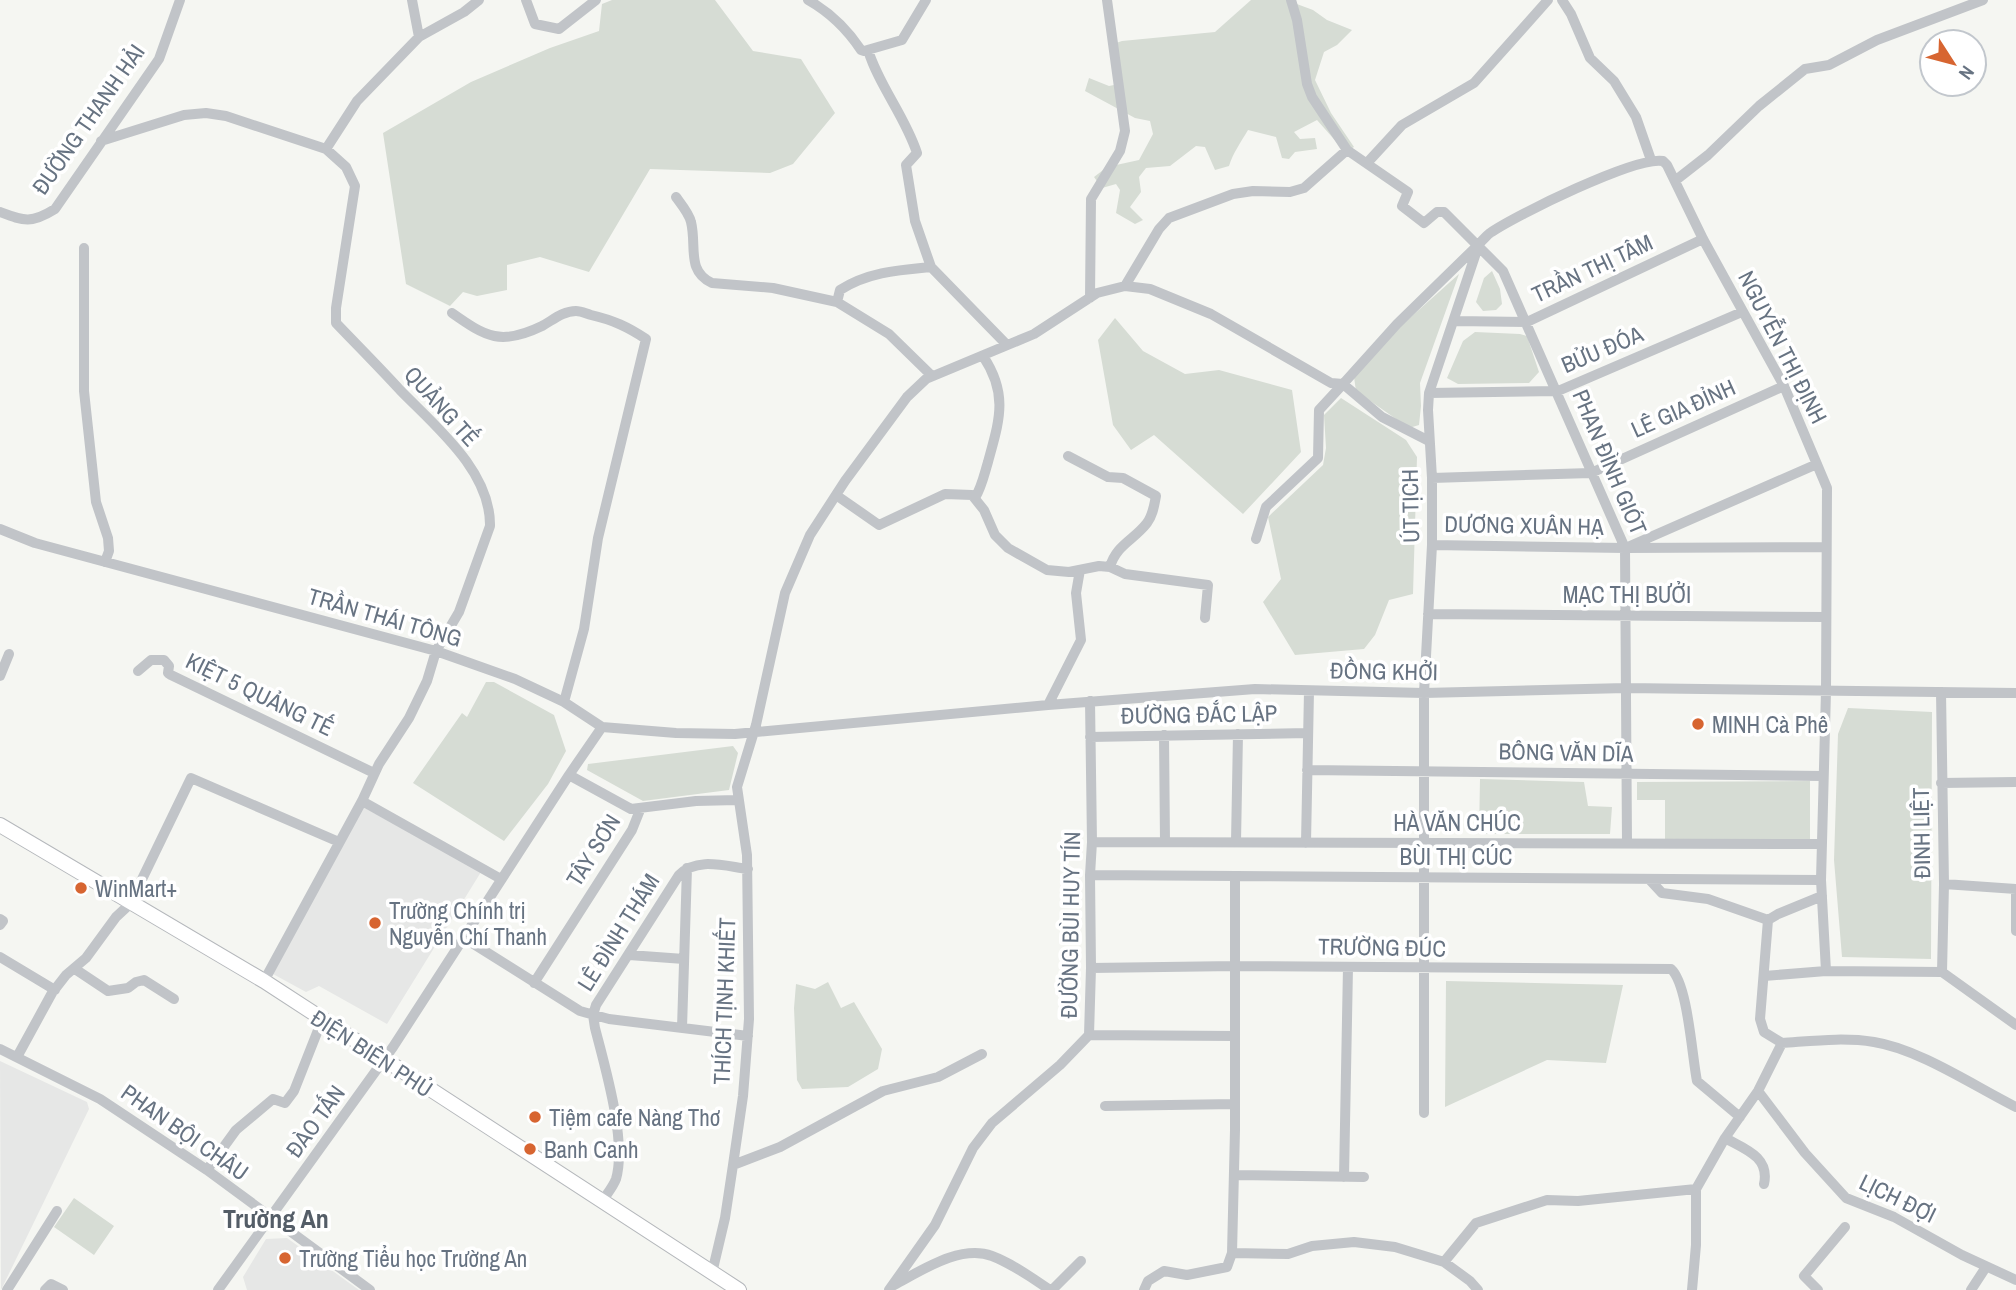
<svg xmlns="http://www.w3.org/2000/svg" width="2016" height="1290" font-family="'Archivo Narrow',sans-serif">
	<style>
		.built { fill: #e6e7e6 }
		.green { fill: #d6dcd4 }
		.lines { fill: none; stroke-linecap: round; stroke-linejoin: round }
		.major-casing { stroke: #b5b8bc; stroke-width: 16 }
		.minor { stroke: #c1c4c8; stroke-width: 10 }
		.major { stroke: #fff; stroke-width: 14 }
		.poi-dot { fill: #d76531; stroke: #fff; stroke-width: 2.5 }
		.labels { text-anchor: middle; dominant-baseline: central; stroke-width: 7; stroke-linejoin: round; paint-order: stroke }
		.street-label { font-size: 23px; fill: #677382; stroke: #fff }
		.poi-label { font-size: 23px; fill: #677382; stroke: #fff; text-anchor: start }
		.quarter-label { font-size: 26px; font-weight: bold; fill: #545d67; stroke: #fff }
	</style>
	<rect width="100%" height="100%" fill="#f5f6f2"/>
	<!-- built -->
	<path class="built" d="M363,807l118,65 -94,152 -68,-38 -13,6 -33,-18z
		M0,1061l87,41 2,7 -88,181z
		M287,1238l72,52h-112l-4,-13 23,-38z"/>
	<!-- green -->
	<path class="green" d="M612,0h103l38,51 48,8 34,54 -42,51 -23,9 -120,-4 -61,103 -49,-15 -33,8v25l-30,6 -14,-4 -13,14 -44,-22 -23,-151 88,-51 79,-34 49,-17 3,-27z
		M1251,0h35l27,10 14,10 25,10 -15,15 -13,7 -9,28 16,33 23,34 -7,4 -7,-5 -23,-26 -23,12 6,7 15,-1 2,11 -22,3 -6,7 -7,-1 -6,-21 -28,-7c-7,12 -15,23 -19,36l-14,4 -10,-23 -9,-1 -26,20 -24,2 -7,9 2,15 -11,15 13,13 -8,4 -19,-11 4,-23 -4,-6 -14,4 -8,-11 13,-10 32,-7 14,-26 -3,-13 -15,-3 -50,-27 4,-13 20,8 10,-2 -9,-39 12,-4 93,-9z
		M1492,271l8,18 2,15 -6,6 -13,1 -7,-9 8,-24z
		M1459,274l-39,109 1,23 -2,19 -10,3 -53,-37 -2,-14 48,-52z
		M1115,318l28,33 42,23 34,-4 73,20 9,62 -58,62 -89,-79 -23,15 -18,-25 -15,-85z
		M1475,332l45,2 7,2 12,36 -10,11 -71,1 -11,-6 16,-37z
		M1341,398l65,42 11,17 -4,137 -24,6 -14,35 -11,14 -69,6 -32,-53 18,-23 -13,-62 55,-52 3,-17 -2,-33z
		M486,682h8l60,33 12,36 -18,33 -44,57 -91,-58 49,-70 5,4z
		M1848,708l84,4 -1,247 -89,-2 -8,-97 4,-126z
		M733,746l5,7 -9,37 -86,11 -56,-31 1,-6z
		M1480,779l104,3 4,24 24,1 -2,27h-131z
		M1810,781v58h-145v-39h-28v-18z
		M1446,981l177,4 -17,78 -59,-3 -102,47z
		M828,982l13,26 13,-6 28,47 -4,20 -30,18 -46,2 -5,-9 -3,-72 2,-24 19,5z
		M74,1198l40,28 -20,29 -40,-28z"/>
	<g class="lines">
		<!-- major casing -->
		<g class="major-casing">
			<path id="major" d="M0,825l264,156 475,309"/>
		</g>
		<!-- minor -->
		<path class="minor" d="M412,0l7,37
			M526,0l9,24 24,5 37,-29
			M808,0c23,13 39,29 53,50l3,1 38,-11 24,-40
			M1291,0l6,20 10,64 5,13 35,53 61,42 -6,14 22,17 13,-11h7l59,59 122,277 2,295
			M1562,0l9,14 19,44 24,23 22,36 15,43
			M868,50c11,36 37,66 49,103l-11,12 9,56 16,46 76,78
			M101,141l83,-26 22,-2 20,3 100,33 20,18 9,19 -19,122v15c21,22 43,44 64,67 35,36 91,81 90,136l-31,86 -23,39 -9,30 -18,37 -30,46 -17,37 -98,180
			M326,149l31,-48 62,-64 45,-25 15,-12
			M1367,163l35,-38 72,-42 74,-83
			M1676,180l32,-25 51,-49 46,-37 24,-4 48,-25 106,-40
			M676,197c5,7 13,16 15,25 6,24 -5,49 21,61l61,5 64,14 52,32 43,42
			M0,212c24,9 31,12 55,-3l104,-150 21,-59
			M84,248v143l12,111 12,36 1,13 -4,11
			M1125,286l34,-57 10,-11 64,-24 20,-3 37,1 14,-4 43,-38
			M1090,298l1,-99 29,-48 5,-20 -18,-131
			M837,302l3,-12c28,-18 59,-20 91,-23
			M452,313c34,24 49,33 90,13 11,-6 21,-15 34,-15 5,0 11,3 15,4 22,5 37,12 55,24l-48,199 -14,91 -20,73
			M1455,321l72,1 176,-83
			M1429,393l129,-2 184,-79
			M1068,456l40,21 15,1 33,18c-2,10 -3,19 -9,27 -13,17 -31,22 -37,44
			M1432,478l159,-5 193,-87
			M836,495l43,30 66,-31 27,1 12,15 11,25 13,13 39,22 22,2 30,-6 11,1 15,7 83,11 -3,33
			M975,498c7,-12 9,-23 13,-36 11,-41 21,-67 -5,-106
			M0,529l35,14 401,108 79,28 49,23 38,25 74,6 59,1 313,-29 207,-16 169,4 202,-5 390,5
			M1256,539l10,-32 52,-49 1,-48 24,-26 39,33 47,24
			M1432,545l193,3 201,-1
			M1630,546l187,-82
			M1428,614l398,3
			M138,671l13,-11h13l5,6 -1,7 3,2 203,98
			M0,676l9,-22
			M1941,692l3,192 -2,88
			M1048,705l33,-65 -5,-47 4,-23
			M1164,735l1,107
			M1090,737l218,-4
			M1307,770l516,6
			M569,775l62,34 65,-8 41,-1
			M1941,783l75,-1
			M362,801l139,78
			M1092,842l730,2
			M1236,842l2,-108
			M1306,843l3,-152
			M1090,875l731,5
			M1649,879l13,14 46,6 60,21
			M1944,884l72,5
			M2016,889v42
			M0,919l3,2 -3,4
			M464,938l116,73 29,8 139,17
			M629,955l55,4
			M0,957l55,33
			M1091,968l145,-2 435,3c17,15 21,88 26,112l43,36
			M75,969l33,22 20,-3 8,-6 8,-2 30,19
			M1764,976l62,-5 116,1 74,53
			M534,983l98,-153 8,-20
			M682,1028l5,-160
			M1089,1035l146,1
			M1782,1043c30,-2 61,-6 92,-1 45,7 100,44 142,65
			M0,1049l100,50 107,71 163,120
			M17,1057l35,-64 14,-18 20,-17 30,-41 14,-13 61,-126 148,64
			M1758,1091l47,62 41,45 48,19 68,38 54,25
			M1105,1106l130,-2
			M1424,1113v-420l8,-148v-67l-4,-68 1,-17 50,-149c3,-3 7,-8 11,-11 26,-18 146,-77 173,-72l4,4 36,74 81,147 43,102 -1,203 -5,189 5,91
			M1725,1138c20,11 45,19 39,46
			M733,1165l47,-18 103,-56 55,-14 44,-23
			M207,1170l29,-40 37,-31 12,4 9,-12 28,-71
			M1234,1175l130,2
			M1344,1177l4,-210
			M602,1202c4,-7 11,-15 14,-23 11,-38 -11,-112 -21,-151l-2,-13 3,-10 83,-130c18,-18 45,-9 69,-6
			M1232,1253l56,1 24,-8 42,-4 41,5 49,15
			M712,1273l13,-55 8,-53 10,-69 6,-77 -2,-164 -10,-68 19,-62 29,-132 25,-58 35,-54 62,-84 19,-18 108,-45 63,-41 28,-7 25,3 61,25 120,69 12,1 54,-60 80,-78
			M894,1285c27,-14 66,-41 98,-29 21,8 40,22 58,34
			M7,1290l50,-79
			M45,1290l6,-6 12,6
			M218,1290l175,-243 176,-272 33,-48
			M889,1290l46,-65 38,-77 19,-25 68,-58 29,-30 2,-67 -1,-93 2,-33 -2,-141
			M1052,1290l29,-29
			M1144,1290l4,-9 16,-10 23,4 40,-8 5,-14 3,-123v-253
			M1478,1290l-8,-9 -26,-19 32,-39 71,-23 31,1 118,-12
			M1692,1290l4,-45v-56l29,-51 33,-47 24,-48 -18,-11 -4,-13 8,-99 10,-6 44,-18
			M1818,1290l-14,-14 41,-49
			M1971,1290l15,-23"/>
		<!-- major -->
		<use href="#major" class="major"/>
	</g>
	<!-- markers -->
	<g class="poi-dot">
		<circle cx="1698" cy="724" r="7"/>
		<circle cx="81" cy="888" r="7"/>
		<circle cx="375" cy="923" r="7"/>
		<circle cx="535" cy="1117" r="7"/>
		<circle cx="530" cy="1149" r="7"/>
		<circle cx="285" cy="1258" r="7"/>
	</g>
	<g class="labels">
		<!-- street labels -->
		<g class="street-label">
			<text transform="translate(88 119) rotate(-55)">ĐƯỜNG THANH HẢI</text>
			<text transform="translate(1592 268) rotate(-25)">TRẦN THỊ TÂM</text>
			<text transform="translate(1783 347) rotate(63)">NGUYỄN THỊ ĐỊNH</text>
			<text transform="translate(1602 349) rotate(-23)">BỬU ĐÓA</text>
			<text transform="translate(442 406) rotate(48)">QUẢNG TẾ</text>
			<text transform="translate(1683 408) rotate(-24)">LÊ GIA ĐỈNH</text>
			<text transform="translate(1610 462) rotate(67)">PHAN ĐÌNH GIÓT</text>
			<text transform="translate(1410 506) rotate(-91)">ÚT TỊCH</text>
			<text transform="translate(1524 525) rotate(1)">DƯƠNG XUÂN HẠ</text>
			<text x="1627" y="594">MẠC THỊ BƯỞI</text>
			<text transform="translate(385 617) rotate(16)">TRẦN THÁI TÔNG</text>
			<text transform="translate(1384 671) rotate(1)">ĐỒNG KHỞI</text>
			<text transform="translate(260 694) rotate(26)">KIỆT 5 QUẢNG TẾ</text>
			<text transform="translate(1199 714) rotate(-1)">ĐƯỜNG ĐẮC LẬP</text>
			<text transform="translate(1566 752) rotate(1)">BÔNG VĂN DĨA</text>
			<text x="1457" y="822">HÀ VĂN CHÚC</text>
			<text transform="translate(1921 833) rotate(-91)">ĐINH LIỆT</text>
			<text transform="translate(593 850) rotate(-58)">TÂY SƠN</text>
			<text x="1456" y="856">BÙI THỊ CÚC</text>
			<text transform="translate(1070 925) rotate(-89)">ĐƯỜNG BÙI HUY TÍN</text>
			<text transform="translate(618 932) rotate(-58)">LÊ ĐÌNH THÁM</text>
			<text transform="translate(1382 947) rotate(1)">TRƯỜNG ĐÚC</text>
			<text transform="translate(724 1001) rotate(-88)">THÍCH TỊNH KHIẾT</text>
			<text transform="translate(372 1053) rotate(33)">ĐIỆN BIÊN PHỦ</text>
			<text transform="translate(315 1121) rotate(-54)">ĐÀO TẤN</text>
			<text transform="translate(185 1132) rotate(35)">PHAN BỘI CHÂU</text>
			<text transform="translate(1898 1198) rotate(26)">LỊCH ĐỢI</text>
		</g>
		<!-- poi labels -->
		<g class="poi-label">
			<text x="1712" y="724">MINH Cà Phê</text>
			<text x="95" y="888">WinMart+</text>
			<text x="389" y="910">Trường Chính trị<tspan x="389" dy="26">Nguyễn Chí Thanh</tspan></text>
			<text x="549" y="1117">Tiệm cafe Nàng Thơ</text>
			<text x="544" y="1149">Banh Canh</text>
			<text x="299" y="1258">Trường Tiểu học Trường An</text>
		</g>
		<!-- quarter labels -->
		<g class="quarter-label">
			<text x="276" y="1218">Trường An</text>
		</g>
	</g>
	<!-- north arrow -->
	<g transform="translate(1953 63) rotate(126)"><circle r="33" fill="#ffffff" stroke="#c2c7cd" stroke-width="2"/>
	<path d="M0-5L12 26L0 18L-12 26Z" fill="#d76531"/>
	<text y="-10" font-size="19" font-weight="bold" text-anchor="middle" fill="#677382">N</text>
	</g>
</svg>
